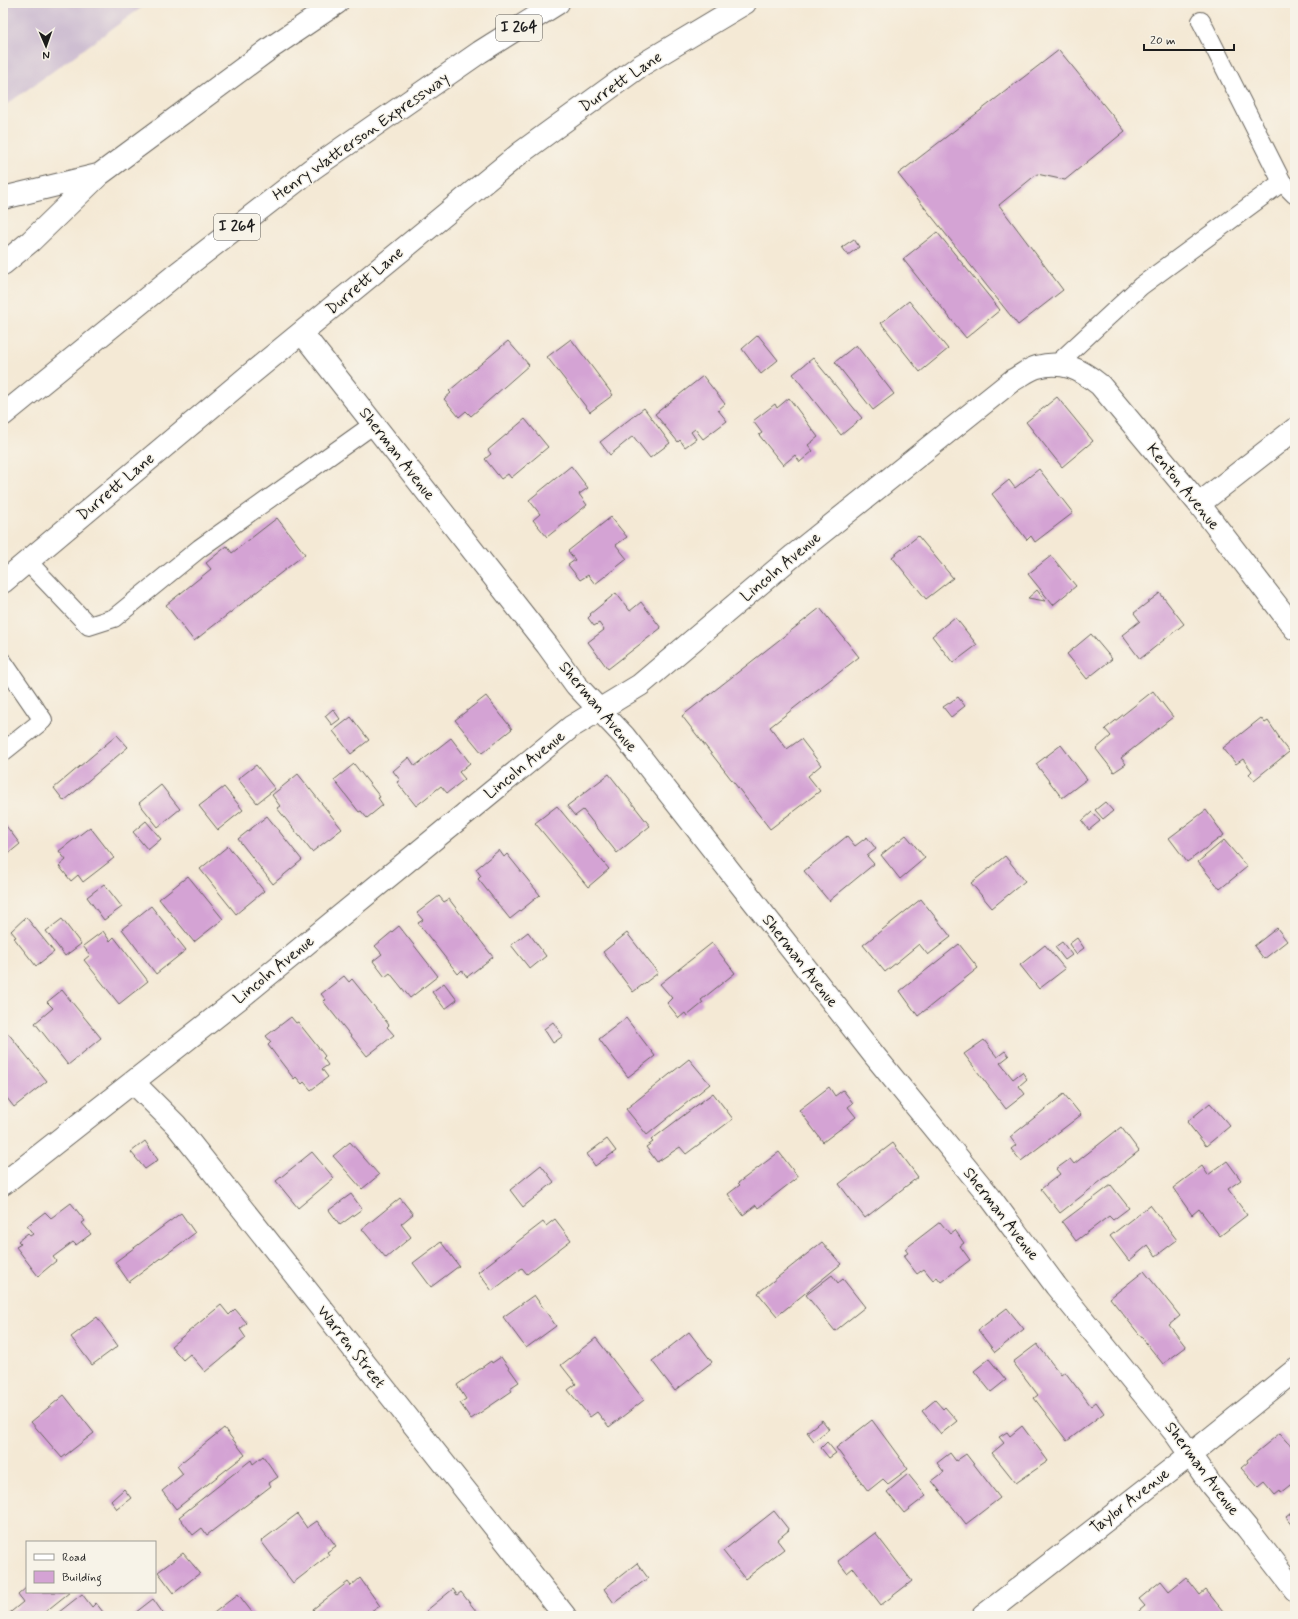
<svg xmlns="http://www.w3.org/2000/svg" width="1298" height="1619" font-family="Mynerve,sans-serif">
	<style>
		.industrial { fill: #cebed1 }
		.building { fill: #d4a3d4 }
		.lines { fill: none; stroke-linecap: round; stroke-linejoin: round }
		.service-casing { stroke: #68645d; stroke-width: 20 }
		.minor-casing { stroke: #68645d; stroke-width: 24 }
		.motorway-casing { stroke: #68645d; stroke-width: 24 }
		.service { stroke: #fff; stroke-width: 18 }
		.minor { stroke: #fff; stroke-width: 22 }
		.motorway { stroke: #fff; stroke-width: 22 }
		.labels { text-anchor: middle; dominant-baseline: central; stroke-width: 3; stroke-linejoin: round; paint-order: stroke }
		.shield { fill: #f7f3e8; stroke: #5e5c59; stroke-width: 1 }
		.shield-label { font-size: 15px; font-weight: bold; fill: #1c1c1c }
		.street-label { font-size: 16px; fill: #1c1c1c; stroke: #f7f3e8 }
	</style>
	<rect width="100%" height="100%" fill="#f7f3e8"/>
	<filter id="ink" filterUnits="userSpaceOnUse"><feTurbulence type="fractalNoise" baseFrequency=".025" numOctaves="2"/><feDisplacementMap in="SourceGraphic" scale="8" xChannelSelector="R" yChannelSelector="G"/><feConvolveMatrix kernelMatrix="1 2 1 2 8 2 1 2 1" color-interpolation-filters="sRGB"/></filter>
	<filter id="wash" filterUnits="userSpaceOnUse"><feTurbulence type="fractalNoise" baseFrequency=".012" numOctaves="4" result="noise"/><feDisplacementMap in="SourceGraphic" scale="16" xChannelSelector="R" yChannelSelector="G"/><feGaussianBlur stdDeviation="0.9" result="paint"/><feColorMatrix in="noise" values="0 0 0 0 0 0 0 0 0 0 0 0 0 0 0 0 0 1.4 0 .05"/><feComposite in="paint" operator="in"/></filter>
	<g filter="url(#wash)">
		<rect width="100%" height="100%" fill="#f4e9d5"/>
		<!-- industrial -->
		<path class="industrial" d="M3,3h145l-145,104z"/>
		<g id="blocks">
			<!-- building -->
			<path class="building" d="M1059,50l66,81 -60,49 -28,-6 -38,31 64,85 -45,35 -120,-151z
				M937,232l63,78 -34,28 -63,-79z
				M854,239l5,8 -11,8 -6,-8z
				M909,301l39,48 -28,23 -39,-49z
				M758,335l20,25 -17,14 -19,-25z
				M571,339l42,56 -23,17 -43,-55z
				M508,341l21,24 -58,51 -5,-5 -7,6 -15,-18 7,-6 -2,-2z
				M856,345l38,49 -21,16 -38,-48z
				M813,358l49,60 -21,17 -48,-61z
				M703,376l22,28 -7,6 9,11 -24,18 -8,-10 -4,3 5,7 -11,8 -5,-7 -2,2 -23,-28z
				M1057,397l36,44 -31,26 -36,-45z
				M789,398l29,39 -10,8 5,6 -13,11 -5,-7 -12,10 -24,-30 3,-2 -9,-12 22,-17 2,4z
				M644,408l26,35 -20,15 -17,-22 -23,19 -10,-13z
				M525,419l23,28 -37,31 -3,-4 -7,5 -16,-20 6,-5 -3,-4z
				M571,466l17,22 -9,6 8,11 -40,32 -14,-17 7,-6 -11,-14z
				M1039,469l34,44 -38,29 -4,-6 -4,4 -35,-46 17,-14 6,8z
				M611,517l16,20 -11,8 11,14 -32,25 -7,-9 -8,5 -12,-15 7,-5 -7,-9z
				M277,518l28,36 -111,87 -28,-36 45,-36 -5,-6 21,-17 5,7z
				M918,536l35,42 -27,21 -34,-42z
				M1051,556l25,30 -23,19 -25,-31z
				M1037,590l8,11 -17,-3z
				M616,593l14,18 11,-9 20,26 -53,41 -20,-27 16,-12 -5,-7 -5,3 -6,-8 3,-3 -1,-1z
				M1160,593l24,31 -44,35 -18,-24 18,-14 -6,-8z
				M820,608l39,49 -89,70 17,22 14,-10 20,26 -13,11 12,15 -50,38 -88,-113z
				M955,617l22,28 -24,18 -21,-27z
				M1091,634l21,25 -25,20 -20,-25z
				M1153,691l20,26 -52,41 5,6 -12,8 -18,-23 15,-13 -6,-7z
				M486,696l26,33 -30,24 -27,-33z
				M958,697l7,9 -14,11 -8,-10z
				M333,709l7,10 -8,6 -7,-9z
				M351,717l18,23 -18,14 -18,-23z
				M1261,718l4,5 3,-2 11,16 -1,1 11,14 -35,28 -5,-6 3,-3 -9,-12 -7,5 -13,-16z
				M117,735l11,12 -64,54 -10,-13z
				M451,738l19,25 -11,9 6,7 -18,14 -6,-7 -25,20 -19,-24 3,-2 -7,-9 16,-14 6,9z
				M1061,745l26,34 -25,19 -26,-34z
				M354,764l26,33 -2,1 5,7 -16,13 -6,-7 -2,1 -25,-32z
				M256,765l19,24 -18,14 -19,-24z
				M298,774l44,55 -30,23 -35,-44 3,-2 -8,-11z
				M609,774l41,52 -33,27 -34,-43 -8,6 -8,-10z
				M161,785l19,24 -22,18 -19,-24z
				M224,787l19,23 -25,20 -19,-24z
				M1105,802l8,9 -10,8 -8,-9z
				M557,806l52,63 -21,18 -53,-64z
				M1206,810l18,25 -37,27 -18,-24z
				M1092,812l8,9 -11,9 -7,-9z
				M267,816l35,44 -29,24 -35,-45z
				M146,821l15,18 -13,11 -15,-18z
				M3,822l17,22 -17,14z
				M90,827l24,31 -31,24 -5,-7 -7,6 -12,-15 7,-6 -7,-9z
				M906,835l19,23 -25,21 -19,-24z
				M847,836l8,10 12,-9 9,12 -9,7 7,8 -45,37 -25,-30z
				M1224,840l23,27 -27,22 -22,-27z
				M228,846l36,45 -28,23 -36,-45z
				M499,850l5,7 3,-3 33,41 -30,24 -32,-40 3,-3 -5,-7z
				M1005,856l20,25 -33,27 -21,-25z
				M188,876l35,43 -29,23 -35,-43z
				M104,884l18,23 -18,13 -17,-23z
				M439,896l5,6 5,-3 44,58 -26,20 -5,-7 -4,4 -40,-51 5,-3 -6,-7z
				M921,899l30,38 -23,18 -9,-11 -34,28 -22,-27z
				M151,906l35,44 -30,24 -34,-45z
				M26,917l28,35 -18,14 -22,-28 2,-1 -5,-6z
				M62,919l19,25 -16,12 -19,-25z
				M399,926l39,50 -28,22 -20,-25 -5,4 -12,-16 9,-7 -7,-8z
				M1277,928l10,13 -23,18 -10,-13z
				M103,931l7,10 4,-4 34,44 -29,23 -35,-44 6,-5 -7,-9z
				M528,932l18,24 -16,13 -19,-24z
				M627,933l31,40 -25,19 -30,-40z
				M1077,938l7,10 -8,6 -7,-10z
				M1062,942l10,13 -7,5 -10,-13z
				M712,943l23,30 -34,27 2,3 -16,13 -2,-3 -6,5 -12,-15 5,-5 -12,-14z
				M959,944l19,24 -60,48 -18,-25z
				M1045,945l20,24 -26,20 -19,-24z
				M344,976l5,6 3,-3 37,46 -2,2 7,8 -27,21 -44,-55 3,-1 -5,-6z
				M444,983l13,17 -12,9 -13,-17z
				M62,990l39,48 -33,27 -33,-42 18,-15 -6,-6z
				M291,1017l5,6 2,-1 27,34 -2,2 5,7 -6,4 6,8 -17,13 -7,-8 -2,2 -6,-7 -2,2 -26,-34 3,-3 -5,-6z
				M626,1018l29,38 -27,21 -29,-38z
				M553,1022l10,14 -10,7 -9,-14z
				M7,1032l40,49 -33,26 -11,-14v-57z
				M984,1040l13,17 8,-6 4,5 -9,7 13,16 9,-7 5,7 -8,7 6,8 -19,15 -42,-55z
				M689,1059l21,25 -63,51 -21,-26z
				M829,1087l6,9 8,-6 10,13 -5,4 8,10 -33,25 -24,-32z
				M713,1093l20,26 -47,35 -6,-7 -23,15 -11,-15 7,-5 -2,-2z
				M1064,1094l17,21 -60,46 -10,-12 5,-4 -6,-8z
				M1210,1103l20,23 -24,20 -19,-24z
				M1121,1127l18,24 -79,62 -19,-24 19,-15 -4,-5 14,-10 4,5z
				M607,1139l9,12 -21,15 -8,-12z
				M145,1141l13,19 -13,9 -14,-17z
				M350,1142l29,33 -17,14 -29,-33z
				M893,1143l25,34 -53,41 -26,-34z
				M312,1152l22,26 -36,30 -22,-27z
				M779,1152l19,25 -40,31 -2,-3 -13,10 -15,-21 12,-9 -2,-2z
				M1227,1161l14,19 -13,9 19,26 -27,21 -21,-27 -7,6 -19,-27 29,-22 6,9z
				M541,1165l13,17 -31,25 -13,-17z
				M1111,1185l18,23 -16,12 -4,-4 -33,25 -14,-19z
				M351,1194l11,15 -22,16 -11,-15z
				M400,1198l13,16 -12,10 10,13 -25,21 -24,-29z
				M71,1203l14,18 -3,2 9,11 -15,11 -3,-3 -20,15 3,4 -18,15 -22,-29 5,-3 -3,-3 10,-8 2,3 3,-2 -6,-8 18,-14 6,6z
				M1150,1205l27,35 -21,16 -8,-11 -19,16 -19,-25z
				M181,1213l14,20 -66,49 -14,-20z
				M555,1219l16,21 -44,34 -5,-6 -30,23 -14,-19 65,-50 3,4z
				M940,1222l10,12 5,-4 9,13 -4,3 10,14 -29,22 -4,-5 -4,3 -9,-11 -7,5 -14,-18 5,-3 -3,-4z
				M441,1242l18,24 -28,21 -18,-24z
				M822,1242l19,22 -64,52 -19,-23z
				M1144,1271l36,45 -11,9 17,22 -23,17 -53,-66z
				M832,1275l6,8 5,-4 22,28 -30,24 -29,-36z
				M534,1295l22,31 -30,22 -23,-31z
				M221,1305l8,10 6,-6 12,14 -7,6 6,9 -41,34 -15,-18 -7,6 -12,-14z
				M1007,1308l17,21 -29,23 -17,-22z
				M97,1317l21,29 -26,19 -21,-28z
				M689,1332l23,30 -37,29 -23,-30z
				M596,1338l48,62 -35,27 -12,-15 -7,5 -22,-27 8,-6 -15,-19z
				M1037,1344l24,31 4,-3 26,34 5,-4 8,11 -37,28 -33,-43 4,-3 -25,-33z
				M501,1357l18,25 -9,6 2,3 -41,28 -11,-16 6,-4 -9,-14 34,-24 1,2z
				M989,1359l17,21 -15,12 -17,-21z
				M64,1395l30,38 -32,25 -31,-36z
				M935,1400l8,9 2,-2 12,14 -16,13 -19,-23z
				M822,1420l7,9 -15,12 -7,-9z
				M872,1420l36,49 -20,15 -5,-5 -15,12 -32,-43z
				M1022,1426l26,35 -32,22 -24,-30 12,-10 -5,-6 8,-5 3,4z
				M224,1428l21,27 -69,54 -14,-18 21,-17 -6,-8z
				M1280,1433l15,17v32l-14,11 -1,-2 -5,4 -11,-13 -6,5 -17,-19 7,-6 -1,-2z
				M827,1442l9,11 -7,5 -8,-10z
				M950,1453l6,8 10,-7 34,44 -34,26 -34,-43 12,-9 -7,-9z
				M263,1456l15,21 -9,6 2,3 -64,49 -5,-7 -9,7 -14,-18 72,-57 2,4z
				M908,1474l18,22 -22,17 -17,-21z
				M124,1489l7,9 -14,11 -6,-8z
				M1295,1510v18l-9,-11z
				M774,1511l15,19 -12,10 7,9 -39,30 -22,-28z
				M297,1514l10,14 10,-7 19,25 -9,6 2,3 -36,28 -32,-42z
				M875,1533l37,48 -31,24 -28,-37 -6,5 -9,-12z
				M183,1553l17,20 -26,20 -16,-21z
				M637,1563l11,15 -34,25 -10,-14z
				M1186,1577l14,18 6,-5 21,26h-94l12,-10 -6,-7 22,-18 8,10z
				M360,1578l20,28 -9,6 3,4h-67l7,-5 -1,-2 35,-27 3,4z
				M27,1587v5h43l-30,24h-34l17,-14 -5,-7z
				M453,1589l4,6 4,-3 19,24h-57l4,-3 -1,-2z
				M82,1594l10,13 4,-4 10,13h-52z
				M238,1594l17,22h-45z
				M153,1599l12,17h-34z"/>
		</g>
	</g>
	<g filter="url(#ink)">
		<use href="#blocks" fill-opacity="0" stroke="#68645d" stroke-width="1"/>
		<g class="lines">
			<!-- service casing -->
			<g class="service-casing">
				<path id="service" d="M1201,21l81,161 13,13
					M1057,364l84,-78 141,-104
					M27,561l62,65 25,-8 86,-70 174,-124
					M3,662l40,58 -40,32"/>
			</g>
			<!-- minor casing -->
			<g class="minor-casing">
				<path id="minor" d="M302,333l245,312 29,40 48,51 250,319 116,142 66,89 119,147 36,52 36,43 48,62
					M1199,504l96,-75
					M3,582l249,-209 267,-219 121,-88 105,-63
					M133,1082l43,43 389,491
					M3,1184l242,-190 326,-267 69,-42 154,-130 219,-175c8,-4 16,-11 24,-13 26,-7 43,2 63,18l99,119 96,125
					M983,1616l207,-161 105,-85"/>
			</g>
			<!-- motorway casing -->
			<g class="motorway-casing">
				<path id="motorway" d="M3,198l95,-23
					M3,264l28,-23 68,-66 173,-128 65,-44
					M3,415l171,-139 138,-107 168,-117 78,-49"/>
			</g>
			<!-- service -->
			<use href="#service" class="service"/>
			<!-- minor -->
			<use href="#minor" class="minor"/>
			<!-- motorway -->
			<use href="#motorway" class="motorway"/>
		</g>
	</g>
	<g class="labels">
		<!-- shield labels -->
		<g class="shield">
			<rect x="496" y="15" width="46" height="26" rx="3"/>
			<rect x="214" y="214" width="46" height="26" rx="3"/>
		</g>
		<g class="shield-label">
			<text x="519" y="28">I 264</text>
			<text x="237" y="227">I 264</text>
		</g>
		<!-- street labels -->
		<g class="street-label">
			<text transform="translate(621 82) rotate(-34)">Durrett Lane</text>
			<text transform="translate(361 137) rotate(-35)">Henry Watterson Expressway</text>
			<text transform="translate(365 281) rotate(-40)">Durrett Lane</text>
			<text transform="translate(397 454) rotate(52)">Sherman Avenue</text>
			<text transform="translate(116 487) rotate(-40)">Durrett Lane</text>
			<text transform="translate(1183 487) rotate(51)">Kenton Avenue</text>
			<text transform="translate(781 567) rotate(-40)">Lincoln Avenue</text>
			<text transform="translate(598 707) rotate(50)">Sherman Avenue</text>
			<text transform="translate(525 765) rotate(-39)">Lincoln Avenue</text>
			<text transform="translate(800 961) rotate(52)">Sherman Avenue</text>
			<text transform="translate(274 970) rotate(-39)">Lincoln Avenue</text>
			<text transform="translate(1001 1214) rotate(52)">Sherman Avenue</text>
			<text transform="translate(351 1347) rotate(52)">Warren Street</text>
			<text transform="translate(1202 1469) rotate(53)">Sherman Avenue</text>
			<text transform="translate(1130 1501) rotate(-38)">Taylor Avenue</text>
		</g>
	</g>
	<!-- margin -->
	<rect width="1298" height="1619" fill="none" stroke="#f7f3e8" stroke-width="16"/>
	<!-- legend -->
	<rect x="26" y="1541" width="130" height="52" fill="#f7f3e8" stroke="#9f9d96"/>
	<rect x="34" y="1554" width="20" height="6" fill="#ffffff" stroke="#9f9d96"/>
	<text x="62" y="1561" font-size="12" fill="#1c1c1c">Road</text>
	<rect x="34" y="1571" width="20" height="12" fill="#d4a3d4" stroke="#9f9d96"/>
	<text x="62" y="1581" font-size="12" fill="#1c1c1c">Building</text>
	<!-- north arrow -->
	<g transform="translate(46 46) rotate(178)" stroke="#f7f3e8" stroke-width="3" paint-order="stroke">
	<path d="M0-3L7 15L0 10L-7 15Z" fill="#1c1c1c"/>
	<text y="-6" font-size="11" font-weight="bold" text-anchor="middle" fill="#1c1c1c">N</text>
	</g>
	<!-- scale -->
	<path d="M1144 44v6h90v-6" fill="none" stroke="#1c1c1c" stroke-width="2"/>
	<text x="1150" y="44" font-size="12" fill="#1c1c1c" stroke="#f7f3e8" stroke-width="3" paint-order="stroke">20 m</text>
</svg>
